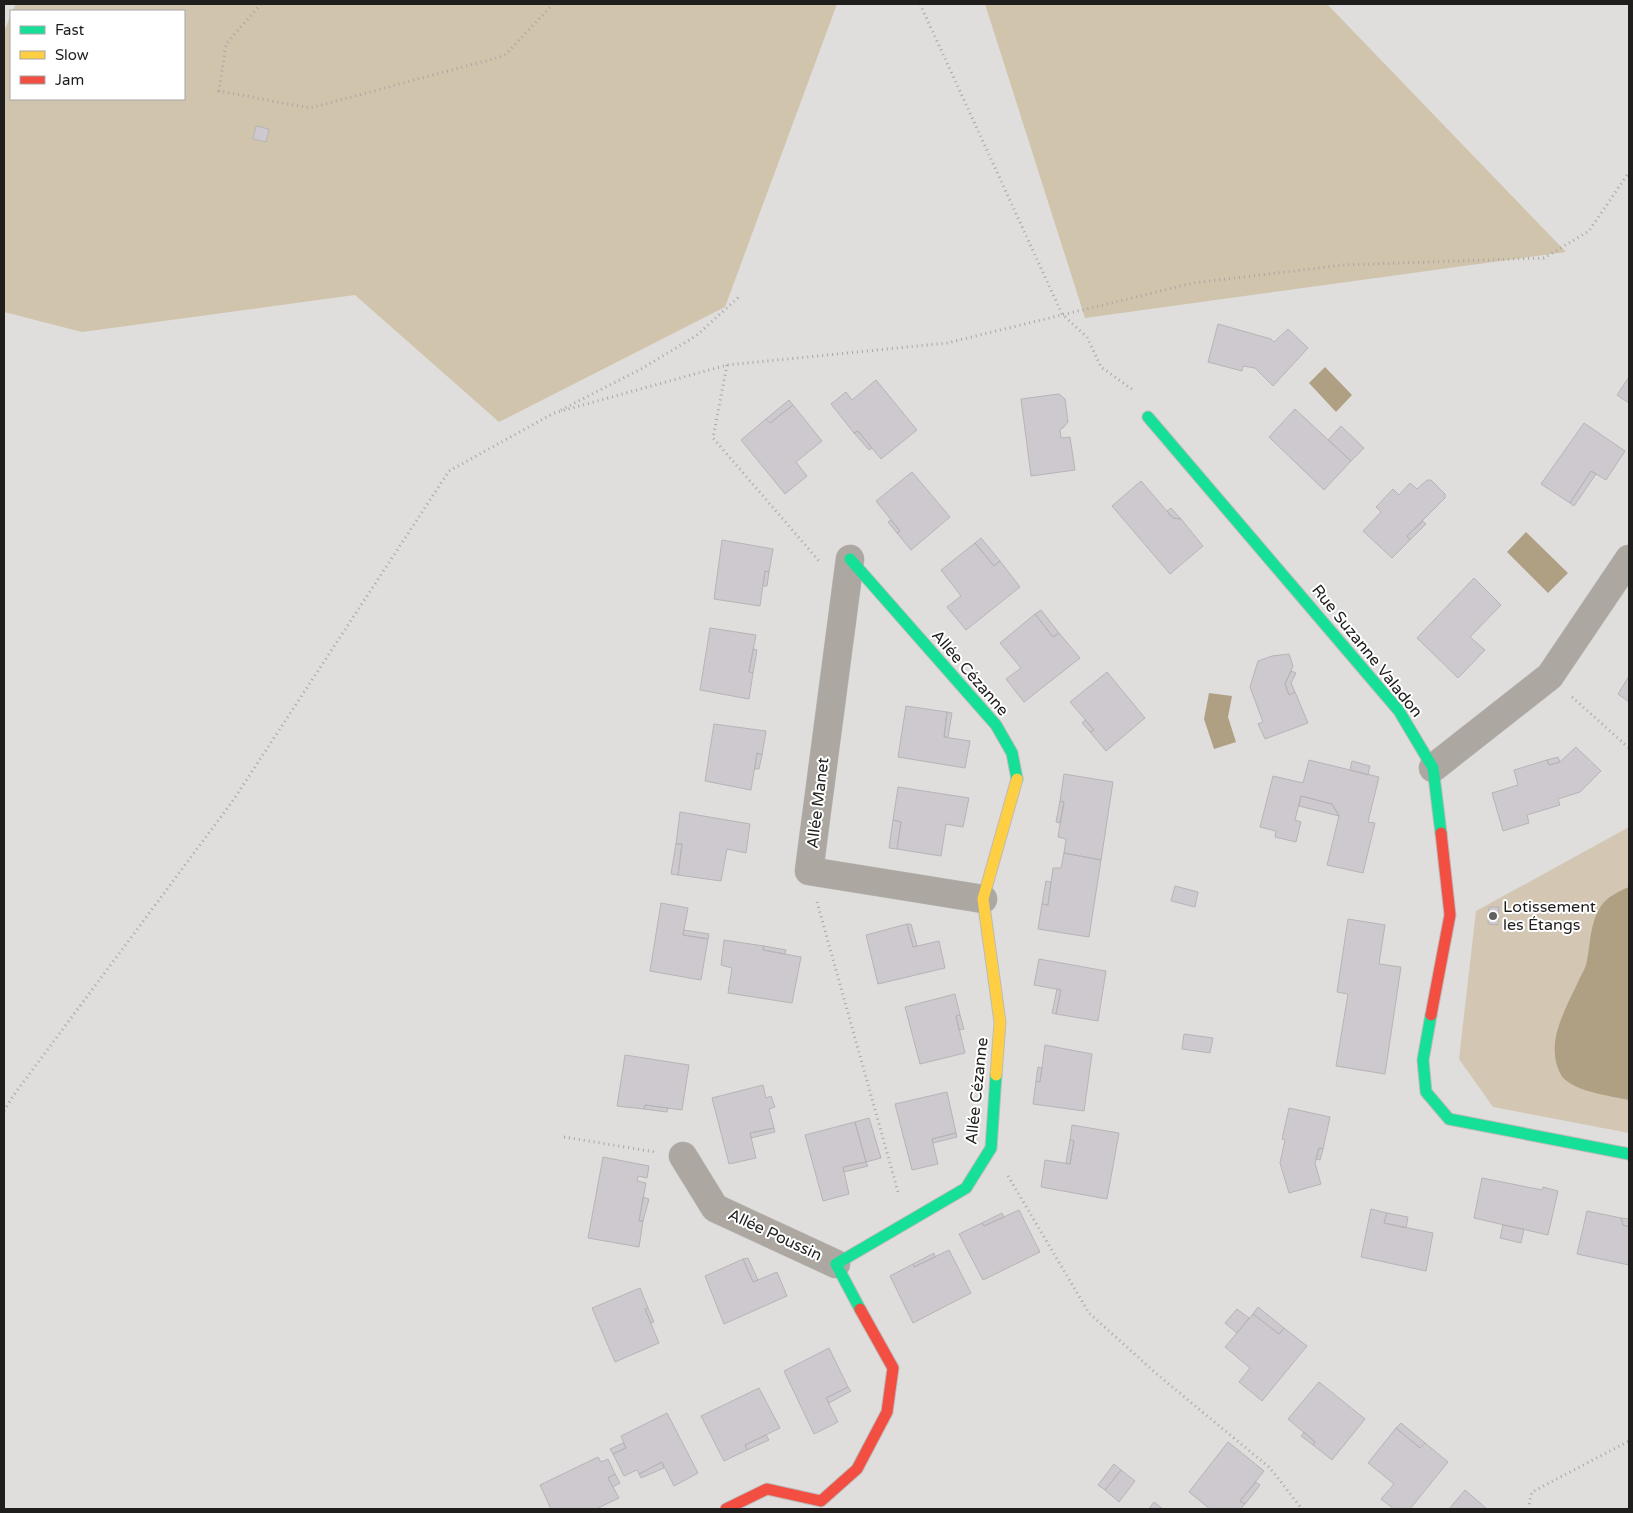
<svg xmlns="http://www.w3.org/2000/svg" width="1633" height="1513" font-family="'Varela Round',sans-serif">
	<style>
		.green { fill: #d3c7b3 }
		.forest { fill: #d1c4ad }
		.water { fill: #afa084 }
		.building { fill: #cec8cf; stroke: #b6b5b5 }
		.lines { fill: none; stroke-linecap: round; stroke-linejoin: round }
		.street-casing { stroke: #bcbbba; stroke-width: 29 }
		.fast-casing { stroke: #bcbbba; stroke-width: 13 }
		.slow-casing { stroke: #bcbbba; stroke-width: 13 }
		.jam-casing { stroke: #bcbbba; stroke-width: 13 }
		.path { stroke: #aaa7a1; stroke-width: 3; stroke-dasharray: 1 4; stroke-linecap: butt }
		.street { stroke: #aca7a0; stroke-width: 28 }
		.fast { stroke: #16e098; stroke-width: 11 }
		.slow { stroke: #ffcf43; stroke-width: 11 }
		.jam { stroke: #f24e42; stroke-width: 11 }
		.poi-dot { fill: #626160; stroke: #fff; stroke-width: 2 }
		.labels { text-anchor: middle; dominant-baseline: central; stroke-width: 4; stroke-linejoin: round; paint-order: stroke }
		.street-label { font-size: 16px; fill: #1f1e1d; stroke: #fff }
		.poi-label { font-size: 16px; fill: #1f1e1d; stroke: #fff; text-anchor: start }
	</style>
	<rect width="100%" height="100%" fill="#dfdedd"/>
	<!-- green -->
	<path class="green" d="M1629,827v306l-136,-26 -34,-48 17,-148z"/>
	<!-- forest -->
	<path class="forest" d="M16,4h821l-112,303 -226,115 -144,-127 -273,37 -78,-20v-280l7,-18v85h173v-88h-172z
		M985,4h342l239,248 -481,66z"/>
	<!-- water -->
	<path class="water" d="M1325,367l27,28 -16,17 -27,-29z
		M1526,532l42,41 -20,20 -41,-41z
		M1209,693l23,3 -4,21 8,25 -22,7 -10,-30z
		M1629,887v213c-18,-4 -61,-9 -69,-27 -15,-30 5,-63 18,-91 2,-5 6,-11 8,-17 5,-20 3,-41 15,-59 6,-9 18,-15 28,-19z"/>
	<!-- building -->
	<path class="building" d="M256,126l13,3 -3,13 -13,-3z
		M1218,324l53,15 3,3 14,-13 20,19 -35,38 -18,-18 -12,-2 -1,5 -34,-9z
		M1629,377v26l-12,-8z
		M876,380l41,50 -36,29 -23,-28 -4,2 -23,-29 15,-12 6,8z
		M1059,394l6,5 3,23 -5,6 -3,1 1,9 9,-1 5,33 -44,6 -10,-77z
		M789,400l4,5 -23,18 -4,-4z
		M793,405l29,36 -26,21 11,14 -22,18 -44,-54 25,-21 4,4z
		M1295,409l56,52 -27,29 -55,-53z
		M1584,423l41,28 -19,29 -15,-9 -21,32 -29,-19z
		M1341,426l23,22 -13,13 -23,-21z
		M858,431l14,17 -3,2 -15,-17z
		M1591,471l5,3 -22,32 -4,-3z
		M912,472l38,45 -39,33 -14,-17 3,-2 -24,-30z
		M1427,480h4l14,14v4l-38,38 3,4 -18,18 -29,-27 18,-19 -5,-5 17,-18 6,6 11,-12 7,6z
		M1141,481l32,37 8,1 22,27 -33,28 -58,-68z
		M1171,508l10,11 -8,-1 -6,-7z
		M891,520l9,11 -3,2 -9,-11z
		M1423,521l3,3 -16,16 -3,-4z
		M981,538l19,23 -6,5 -19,-23z
		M722,540l51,9 -4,23 -4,-1 -5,35 -46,-7z
		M975,543l19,23 6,-5 20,26 -54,43 -19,-23 14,-11 -20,-26z
		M765,571l4,1 -2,14h-4z
		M1474,578l27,27 -31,32 15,13 -27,28 -41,-40z
		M1041,610l18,23 -6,4 -18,-23z
		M1035,614l18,23 6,-4 21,25 -56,44 -18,-23 15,-11 -21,-25z
		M710,628l46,7 -7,37 4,1 -4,26 -49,-9z
		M753,649l4,1 -4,23 -4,-1z
		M1289,654l4,12 -8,18 4,11 6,-3 13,31 -43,16 -7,-15 5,-2 -13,-35 8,-26 14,-5z
		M1291,671l5,2 -5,10 4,9 -6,3 -4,-11z
		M1107,672l38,46 -39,33 -16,-19 4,-2 -24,-28z
		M1629,676v26l-11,-8z
		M906,706l41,6 -3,25 26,4 -5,27 -67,-11z
		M947,712l5,1 -4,24h-4z
		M1085,720l9,10 -4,2 -8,-9z
		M714,724l52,7 -4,24 -5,-2 -6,37 -46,-9z
		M1576,747l25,24 -21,21 -22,7 2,6 -33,10 2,8 -26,8 -11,-38 26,-8 -4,-15 33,-10 2,5 11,-3z
		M757,753l5,2 -3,14h-4z
		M1558,757l2,5 -11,3 -2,-5z
		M1309,760l70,17 -11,45 7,1 -12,50 -36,-8 12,-49 -7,-12 -31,-8 -6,24 6,2 -5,20 -21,-5 1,-6 -16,-4 13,-51 30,7z
		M1352,761l18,5 -2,9 -18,-5z
		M1064,774l49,8 -12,78 -37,-7 2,-14 -8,-2 6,-35 -4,-1z
		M898,787l71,11 -6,29 -17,-3 -5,32 -44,-7 4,-27 -8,-2z
		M1301,796l31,8 7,12 -40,-10z
		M1060,801l4,1 -4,21 -4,-1z
		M680,812l70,12 -4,29 -19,-4 -6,32 -43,-6 4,-31h-6z
		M893,820l8,2 -4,27 -8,-1z
		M676,844h6l-4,31 -7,-1z
		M1064,853l37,7 -12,77 -51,-8 4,-25 6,1 5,-37h8z
		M1046,881l5,1 -3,23 -6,-1z
		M1175,886l23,6 -3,15 -24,-6z
		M661,903l27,5 -5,27 25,4 -7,41 -51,-9z
		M1489,907h10l-1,18 -10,-1z
		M1348,919l37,6 -6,39 22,3 -16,107 -49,-8 12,-72 -11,-2z
		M907,924h4l6,22 -4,1z
		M907,924l6,23 26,-6 6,27 -67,16 -12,-49z
		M684,930l25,4 -1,5 -25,-4z
		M724,940l40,6 -1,4 38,7 -9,46 -64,-10 4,-25 -11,-3z
		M764,946l22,4 -1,4 -22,-4z
		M1039,959l67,12 -8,50 -42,-7 5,-24 -27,-5z
		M1057,989l4,1 -5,24 -4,-1z
		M955,994l5,21 -4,1 9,37 -45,11 -15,-57z
		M960,1015l4,14 -5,1 -3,-14z
		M1184,1034l29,4 -3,15 -28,-4z
		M1045,1045l47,9 -8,57 -51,-7 3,-23 4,1z
		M625,1055l64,10 -7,45 -37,-5 -1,4 -27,-3z
		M1038,1067l4,1 -2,14 -4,-1z
		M763,1085l3,13 5,-2 4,11 -6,2 5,19 -24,5 6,25 -27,6 -17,-66z
		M947,1092l9,41 -24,6 6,25 -26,6 -17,-66z
		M645,1105l23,3 -1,4 -23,-3z
		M1289,1108l41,9 -7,32 -4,-1 -4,15 6,21 -32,9 -9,-30 5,-23 -3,-1z
		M869,1118l12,40 -15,4 -11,-40z
		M855,1122l11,40 -23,5 6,27 -26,7 -18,-66z
		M1072,1125l47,8 -12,66 -66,-12 4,-27 25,4 4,-23 -4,-1z
		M774,1128l1,4 -24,6 -1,-5z
		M956,1133l1,4 -24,6 -1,-4z
		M1070,1140l4,1 -4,23 -4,-1z
		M1319,1148l4,1 -3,11 -4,-1z
		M603,1157l46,9 -2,12 -9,-2 -1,5 9,2 -7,38h4l-4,26 -51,-9z
		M866,1162l2,4 -24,6 -1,-5z
		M1482,1178l60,12 1,-3 15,4 -10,44 -74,-17z
		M643,1197l6,2 -6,22h-4z
		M1371,1209l16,4 -3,10 49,10 -7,38 -65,-14z
		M1019,1210l21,42 -57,28 -24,-46 23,-11 2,3z
		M1587,1211l34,7 2,7 6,2v38l-52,-11z
		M1002,1213l2,4 -20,9 -2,-3z
		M1387,1213l21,4 -2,11 -22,-5z
		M1621,1218l8,1v8l-6,-2z
		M1503,1225l21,4 -3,14 -21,-5z
		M949,1250l22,43 -58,30 -23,-47 23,-12 1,3z
		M934,1253l1,4 -21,10 -1,-3z
		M748,1258l10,22 -5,2 -10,-23z
		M743,1259l10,23 24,-10 10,24 -63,28 -19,-48z
		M640,1288l8,20 -3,1 14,34 -44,19 -23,-54z
		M1258,1307l26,21 -5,6 -26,-20z
		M648,1308l6,14 -3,1 -6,-14z
		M1237,1309l12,9 -12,15 -12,-10z
		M1253,1314l26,20 5,-6 23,18 -45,55 -23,-19 11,-14 -25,-21z
		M829,1348l19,39 -22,11 12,24 -24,12 -30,-63z
		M1319,1382l46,37 -33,41 -19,-15 2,-3 -27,-23z
		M848,1387l3,4 -22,12 -3,-5z
		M759,1388l21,40 -35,17 2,5 -23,11 -23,-45z
		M667,1413l31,60 -24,13 -12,-24 -23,12 -2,-4 -13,6 -11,-22 13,-6 -5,-12z
		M1401,1423l24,20 -5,5 -24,-20z
		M1396,1428l24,20 5,-5 23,19 -38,47h-16l-13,-10 13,-15 -26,-21z
		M1304,1432l11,10 -2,3 -12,-9z
		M766,1435l3,5 -22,10 -2,-5z
		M1228,1442l36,29 -24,30 5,3 -5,5h-30l-21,-17z
		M623,1443l3,5 -13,6 -3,-5z
		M598,1457l3,5 7,-3 7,15 -7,4 11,20 -23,11h-45l-11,-24z
		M662,1462l2,6 -23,10 -2,-4z
		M1114,1464l7,6 -16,20 -7,-5z
		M1121,1470l14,11 -16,21 -14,-12z
		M615,1474l5,9 -7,4 -5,-9z
		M1256,1482l4,3 -15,19 -5,-3z
		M1465,1490l22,19h-38z
		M1154,1502l9,7h-14z"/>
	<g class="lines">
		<!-- street casing -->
		<g class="street-casing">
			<path id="street" d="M850,559l-41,312 174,28
				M1433,768l117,-92 79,-117
				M683,1156l32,52 121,56"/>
		</g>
		<!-- fast casing -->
		<g class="fast-casing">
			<path id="fast" d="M1148,417l251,294 34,57 8,65
				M850,559l146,166 16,28 5,26
				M1431,1015l-8,45 3,32 23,27 180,35
				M860,1309l-24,-45 130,-76 25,-40 5,-73"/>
		</g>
		<!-- slow casing -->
		<g class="slow-casing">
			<path id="slow" d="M996,1075l4,-53 -17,-123 34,-120"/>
		</g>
		<!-- jam casing -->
		<g class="jam-casing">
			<path id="jam" d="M1431,1015l19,-100 -9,-82
				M726,1509l41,-20 54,12 36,-32 30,-57 6,-44 -33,-59"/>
		</g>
		<!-- path -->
		<path class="path" d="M261,4l-35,40 -7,47 91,17 194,-52 49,-52
			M920,4l142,310 25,23 14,30 32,23
			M727,365l-14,73 106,123
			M561,410l80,-41 55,-33 45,-41
			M1572,697l57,51
			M817,902l81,290
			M4,1111l9,-15 219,-294 217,-331 105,-58 173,-48 220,-22 246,-60 151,-18 200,-7 45,-27 40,-59
			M564,1137l91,15
			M1008,1176l81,137 70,63 111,92 32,41
			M1528,1509l4,-17 97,-51"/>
		<!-- street -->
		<use href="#street" class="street"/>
		<!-- fast -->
		<use href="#fast" class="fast"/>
		<!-- slow -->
		<use href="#slow" class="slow"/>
		<!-- jam -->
		<use href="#jam" class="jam"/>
	</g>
	<!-- markers -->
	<circle class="poi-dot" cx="1493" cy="916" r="5"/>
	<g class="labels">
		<!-- street labels -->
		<g class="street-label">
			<text transform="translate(1367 651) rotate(51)">Rue Suzanne Valadon</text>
			<text transform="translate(970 673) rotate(49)">Allée Cézanne</text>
			<text transform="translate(818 803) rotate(-83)">Allée Manet</text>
			<text transform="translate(977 1091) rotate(-84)">Allée Cézanne</text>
			<text transform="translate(775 1235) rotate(25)">Allée Poussin</text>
		</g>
		<!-- poi labels -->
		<g class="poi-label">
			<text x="1503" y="907">Lotissement<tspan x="1503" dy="18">les Étangs</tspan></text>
		</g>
	</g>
	<!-- border -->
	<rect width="1633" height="1513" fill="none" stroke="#1f1e1d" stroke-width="10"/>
	<!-- legend -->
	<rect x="10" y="10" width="175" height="90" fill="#ffffff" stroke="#a5a5a5"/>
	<rect x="20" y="26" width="25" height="8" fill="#16e098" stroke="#a5a5a5"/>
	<text x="55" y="35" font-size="15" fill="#1f1e1d">Fast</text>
	<rect x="20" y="51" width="25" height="8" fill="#ffcf43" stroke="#a5a5a5"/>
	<text x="55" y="60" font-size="15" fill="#1f1e1d">Slow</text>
	<rect x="20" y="76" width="25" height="8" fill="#f24e42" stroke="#a5a5a5"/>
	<text x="55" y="85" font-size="15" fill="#1f1e1d">Jam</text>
</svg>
